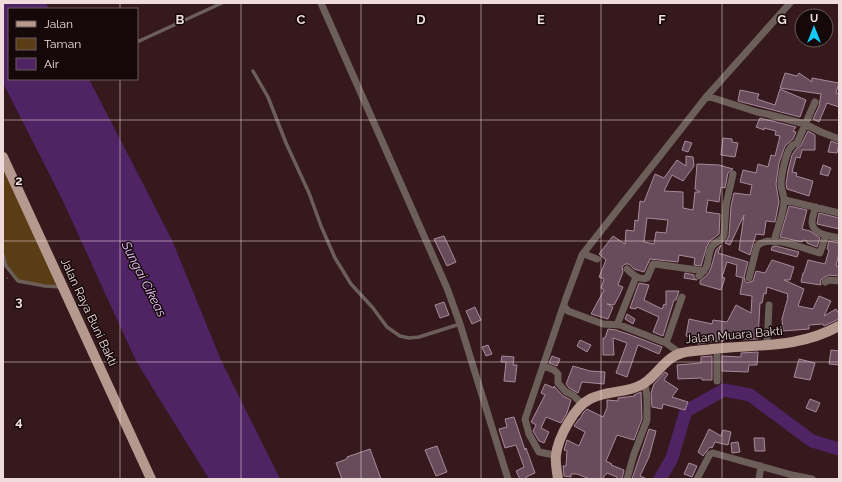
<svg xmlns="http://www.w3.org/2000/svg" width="842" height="482" font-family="Raleway,sans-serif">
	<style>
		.green { fill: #5a3d15 }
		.water { fill: #4f2364 }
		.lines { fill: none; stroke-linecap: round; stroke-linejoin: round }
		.river { stroke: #4f2364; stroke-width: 13 }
		.building { fill: #684c5c; stroke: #a88a9b; fill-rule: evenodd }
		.path { stroke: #7e6568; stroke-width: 1.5; stroke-dasharray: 1 3; stroke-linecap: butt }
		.lane { stroke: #6c5e58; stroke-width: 3.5 }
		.street { stroke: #6c5e58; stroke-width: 7 }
		.primary { stroke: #b6998e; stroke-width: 10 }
		.grid { fill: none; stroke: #efdbdc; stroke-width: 1; stroke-opacity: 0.55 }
		.labels { text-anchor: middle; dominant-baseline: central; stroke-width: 3; stroke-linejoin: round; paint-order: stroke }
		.street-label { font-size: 12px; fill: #efdbdc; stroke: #140809 }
		.water-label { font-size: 13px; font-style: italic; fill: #e7c2fc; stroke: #140809 }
		.grid-label { font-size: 13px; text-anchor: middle; font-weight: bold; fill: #efdbdc; stroke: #140809; stroke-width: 3; stroke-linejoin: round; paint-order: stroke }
	</style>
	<rect width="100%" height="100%" fill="#35191c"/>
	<!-- green -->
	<path class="green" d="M3,157l60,130 -45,-6 -12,-15 -3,-11z"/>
	<!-- water -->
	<path class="water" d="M3,3h43l3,6h-40v70h80l83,161 49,120 59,119h-71l-73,-118 -74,-162 -59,-116z"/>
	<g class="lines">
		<!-- river -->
		<path class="river" d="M660,479l12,-21 14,-47 38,-21 26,5 62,46 27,8"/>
	</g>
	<!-- building -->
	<path class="building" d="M785,73l12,3 2,-3 13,9v-4l27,5 -3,10 3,1v13l-12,-4 -8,19 -6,-3 6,-13 2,-12 -41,-6z
		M780,89l26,11 -6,17 -62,-16 2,-11 19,4 -2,5 18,6z
		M760,118l36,9 -3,4 3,1 -3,7 -8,7 -6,17 -3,21 3,18 -4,20 -9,-1 -2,14 -8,-1 -6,21 -11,-5 5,-35 -14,30 -5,-2 4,-7 2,-30 3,-13 16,2 2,-10 -12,-3 3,-12 13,3 2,-9 10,3 3,-12 4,1 5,-20 -5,-1 1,-4 -12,-3v2l-8,-3z
		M808,131l7,4v15h-13l-2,8 -4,-1 -4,15 5,1 -1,3 17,5 -4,15 -22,-7 -1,-5 2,-13 4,-16 4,-6 5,-4z
		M723,138l9,1v3l6,1 -3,14 -14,-2z
		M685,141l7,2 -4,9 -6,-2z
		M831,141l8,3 -2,9 -9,-1z
		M686,156l7,1 1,9 -11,15 -11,-6 -8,16 19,1v16l10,2 2,-18h5l-5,-3 2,-25 22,1 14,4 -5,4 -3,15 -4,-1 -2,15 -11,-2 -2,12 14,2 -1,20 -9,7 -3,5 -6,20 -7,-1 1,-7 -16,-3 -1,7 -28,-3 -6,13 -10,-3 -5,-5h-4l-3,3 1,5 -5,13 5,2 -4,9 -5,9 -7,-1 6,3 -5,12 -17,-5 13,-24 -3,-2 3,-9 -5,-2 7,-17 -7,-6 14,-18 12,8 1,-14 8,1 1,-11 3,1 2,-20 4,1 11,-28 9,4 13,-18 9,6zM647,218l21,2 -2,13 -10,-1 -2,12 -10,-2z
		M823,165l8,3 -3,8 -8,-2z
		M789,206l18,4 -5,19 8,2 10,7 -3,9 -10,-4v-2l-4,-1 -1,2 -22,-5z
		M819,213l20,5v11l-22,-5z
		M444,236l12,26 -9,4 -13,-27z
		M829,241l10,2v10l-3,13h3v10l-10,-1 -6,3 -3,3 1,4 -20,-3 2,-9h1l4,-13 17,4 4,-14 -2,-1z
		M721,245l-3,8 30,9 -4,15 1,4 2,2 6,-2 3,-10 9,2 7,-13 22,7 -4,13h-6l20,9 -6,17 15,3 6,-13 12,5 -7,15 12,-7 3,5v5l-15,7 -1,-2 -14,1v4l-26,2 -1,-12 6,-22h-1l1,-3 -21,-7 -1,7 -2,-1 -2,10h-2l-2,36h-34l-1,2 -17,1 -1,1 -7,1 1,-5 -13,-3 3,-17 23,5 1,-4 14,2 9,-17 15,8 1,-17 -12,-2 3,-16 -7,-2 1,-11 -10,-3 -5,15 3,1 -4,12 -21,-6v-3l8,-7 3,-6 5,-18z
		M776,246l23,6 -2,5 -26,-7 1,-3z
		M685,273l9,2v3l3,2 -13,-2z
		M639,283l10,2 -5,15 18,9 2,-5 2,1v-14h13l-3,9h-2l-11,36 -10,-4 6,-15 -22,-10 -1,2 -6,-1z
		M444,302l5,13 -9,3 -5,-13z
		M475,307l6,13 -9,4 -6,-13z
		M627,314l8,5 -2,5 -8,-5z
		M608,329l8,1 12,4 34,13 -3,7 -21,-9 -11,32 -11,-4 11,-30 -14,-5 1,17h-11v-17h2z
		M580,340l11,5 -4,7 -10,-6z
		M488,345l4,9 -6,2 -4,-9z
		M831,350l8,1v14l-10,-1z
		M758,352l-1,13h-8l-1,7 -26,-1v-15l19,1v-4z
		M502,356l12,1 -1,8h4l-2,17 -11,-1 2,-19h-5z
		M552,356l8,3 -3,7 -8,-3z
		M712,356v24h-10v-2l-24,1 -1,-14 24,-2v-6z
		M799,359l16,4 -5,17 -16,-3z
		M573,366l17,5 15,1 -1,12 -22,-2 -4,11 -9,-5 -3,-4z
		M665,372l3,2 -4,6 14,9 -6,8 16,5 -3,8 -22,-6 -1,5 -10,-2 -1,-14 3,-9z
		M545,384l9,4v-2l9,10 8,4 -4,13 -6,10 -15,-6 -5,11 8,4 -5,11 -5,-2 -6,-10 3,-6 -5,-3 14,-27 -4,-2z
		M641,392l1,27 -8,21 -17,-5 -11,26 6,3 -1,1 13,5 -2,9h-5v-2l-10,-4 -5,6h-12l-13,-5h-6v3l-7,-1 -1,-10h3l1,-15 -3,-1 3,-10 12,6 6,-14 -11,-6 5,-7h1l3,-6 4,-4 16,8 4,-9v-8l11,1v-3l17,-2 -1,-1z
		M810,399l10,4 -4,9 -10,-4z
		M514,417l11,33 1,-2 9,25 -9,4 1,2h-7l-4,-8 8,-4 -8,-22 -11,3 -6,-19 8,-2 -2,-8z
		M649,429l7,2 -7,26 -9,19 7,3h-15z
		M709,429l12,7 2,-6 8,2 -3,13 -13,-3 -3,6 -2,-1 -7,9 -5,-4z
		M754,438h10l1,13h-10z
		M738,442l2,10 -8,1 -1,-10z
		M437,446l10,26 -11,4 -11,-26z
		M370,449l11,30h-39l-6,-16 11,-4v-2z
		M689,463l8,3 -5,11 -8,-3z"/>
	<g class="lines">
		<!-- path -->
		<path class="path" d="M3,277l7,2"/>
		<!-- lane -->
		<path class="lane" d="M137,42l85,-39
			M253,71l15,26 18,46 23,50 12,33 14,32 16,26 22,24 14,19 13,9 9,2 10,-1 41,-13
			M3,255l3,11 12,15 27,5 17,1"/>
		<!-- street -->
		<path class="street" d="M321,3l126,285 13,36 48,155
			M707,96l50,16 10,2 38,10 16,8 18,7
			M785,200l54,13
			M816,207c-2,5 -4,11 -4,16 1,12 19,13 27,15
			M774,242c3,-14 9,-26 10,-40 1,-5 -3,-12 -3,-18 0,-7 5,-34 11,-38 1,-2 4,-2 5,-3l18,-41
			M584,254l13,5
			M627,269c6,6 12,11 20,9l6,-14h2l49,7
			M699,276c12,-11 7,-15 12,-28 3,-7 11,-6 13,-13l2,-30 7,-31
			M749,278l8,-32c13,-13 48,3 63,7l6,-18
			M825,282l4,-2 10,1
			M564,306l4,5 35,13 17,1 46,18 14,10
			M617,325l19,-48
			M666,343l16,-46
			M767,346l2,-41
			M717,349v32
			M544,366l10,4 4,4v9l8,9 7,3 9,9
			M556,454h-7l-10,-2 -10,-18 -4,-15 41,-121 16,-43 125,-159 83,-93
			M627,479l7,-25 13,-34v-22l-2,-15
			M697,479l13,-25 3,-1 79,22 20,4
			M759,479l2,-13"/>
		<!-- primary -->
		<path class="primary" d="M3,157c49,107 99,214 148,322
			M558,479c-1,-8 -3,-16 -2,-24 2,-17 18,-48 34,-56 15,-8 34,-6 49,-13 16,-6 25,-29 43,-33 9,-3 20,-2 30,-4 45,-5 85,0 127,-23"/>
	</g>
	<!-- grid -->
	<path class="grid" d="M120,3v6M241,3v476M361,3v476M481,3v476M601,3v476M722,3v476M120,79v400M3,120h836M3,241h836M3,362h836"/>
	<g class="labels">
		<!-- street labels -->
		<g class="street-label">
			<text transform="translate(89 312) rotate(65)">Jalan Raya Buni Bakti</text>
			<text transform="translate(734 335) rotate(-5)">Jalan Muara Bakti</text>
		</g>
		<!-- water labels -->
		<g class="water-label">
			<text transform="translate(144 279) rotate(63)">Sungai Cikeas</text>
		</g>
	</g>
	<g class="grid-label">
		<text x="180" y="24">B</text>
		<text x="301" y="24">C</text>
		<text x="421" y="24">D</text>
		<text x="541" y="24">E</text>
		<text x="662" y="24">F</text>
		<text x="782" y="24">G</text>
		<text x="19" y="185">2</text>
		<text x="19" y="306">3</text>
		<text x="19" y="426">4</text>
	</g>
	<!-- border -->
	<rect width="842" height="482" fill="none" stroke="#efdbdc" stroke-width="8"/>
	<!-- legend -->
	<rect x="8" y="8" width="130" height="72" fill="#140809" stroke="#6c5c5d"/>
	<rect x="16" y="21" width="20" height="6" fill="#b6998e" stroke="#6c5c5d"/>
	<text x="44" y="28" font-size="12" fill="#efdbdc">Jalan</text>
	<rect x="16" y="38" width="20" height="12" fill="#5a3d15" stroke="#6c5c5d"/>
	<text x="44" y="48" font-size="12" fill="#efdbdc">Taman</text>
	<rect x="16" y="58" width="20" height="12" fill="#4f2364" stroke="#6c5c5d"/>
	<text x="44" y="68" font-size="12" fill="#efdbdc">Air</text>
	<!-- north arrow -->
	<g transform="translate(814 28)"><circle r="19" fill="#140809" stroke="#6c5c5d"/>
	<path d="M0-3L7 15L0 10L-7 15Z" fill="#14cafb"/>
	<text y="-6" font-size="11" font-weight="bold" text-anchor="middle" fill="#efdbdc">U</text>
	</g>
</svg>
